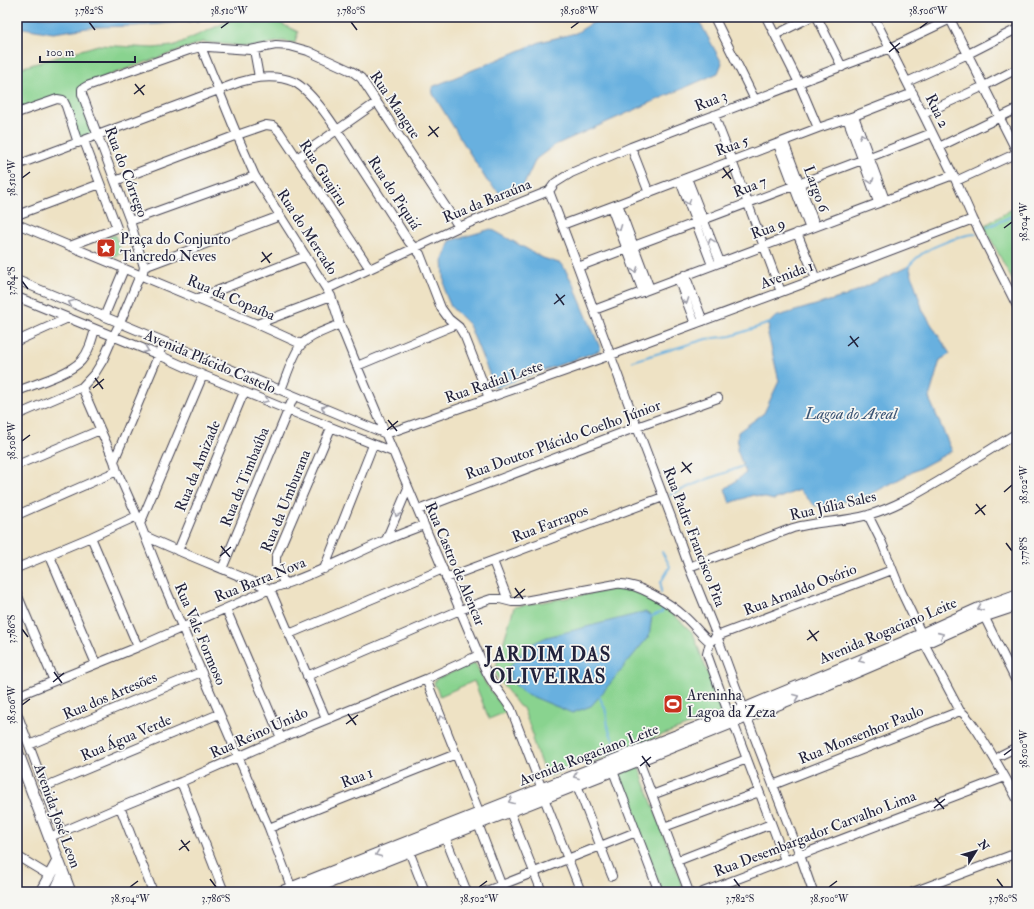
<svg xmlns="http://www.w3.org/2000/svg" width="1034" height="909" font-family="'IM FELL Double Pica',serif">
	<style>
		.green { fill: #89d38f; stroke: #567a65 }
		.water { fill: #68b0df; stroke: #45698d }
		.lines { fill: none; stroke-linecap: round; stroke-linejoin: round }
		.stream { stroke: #68b0df; stroke-width: 2 }
		.minor-casing { stroke: #413f50; stroke-width: 10 }
		.major-casing { stroke: #413f50; stroke-width: 13 }
		.minor { stroke: #fff; stroke-width: 8 }
		.major { stroke: #fff; stroke-width: 11 }
		.oneway { stroke: #9c9ca7 }
		.ticks { fill: none; stroke: #22223b; stroke-width: 1.5 }
		.labels { text-anchor: middle; dominant-baseline: central; stroke-width: 3.5; stroke-linejoin: round; paint-order: stroke }
		.street-label { font-size: 15px; fill: #22223b; stroke: #f6f6f2 }
		.poi-label { font-size: 15px; fill: #22223b; stroke: #f6f6f2; text-anchor: start }
		.water-label { font-size: 16px; font-style: italic; fill: #3a5474; stroke: #f6f6f2 }
		.district-label { font-size: 19px; font-weight: bold; letter-spacing: 1px; fill: #22223b; stroke: #f6f6f2 }
		.neatline { fill: none; stroke: #22223b; stroke-width: 1.5 }
		.ticks-label { font-size: 10px; text-anchor: middle; fill: #22223b }
	</style>
	<rect width="100%" height="100%" fill="#f6f6f2"/>
	<filter id="ink" filterUnits="userSpaceOnUse"><feTurbulence type="fractalNoise" baseFrequency=".025" numOctaves="2"/><feDisplacementMap in="SourceGraphic" scale="8" xChannelSelector="R" yChannelSelector="G"/><feConvolveMatrix kernelMatrix="1 2 1 2 8 2 1 2 1" color-interpolation-filters="sRGB"/></filter>
	<filter id="wash" filterUnits="userSpaceOnUse"><feTurbulence type="fractalNoise" baseFrequency=".012" numOctaves="4" result="noise"/><feDisplacementMap in="SourceGraphic" scale="16" xChannelSelector="R" yChannelSelector="G"/><feGaussianBlur stdDeviation="0.9" result="paint"/><feColorMatrix in="noise" values="0 0 0 0 0 0 0 0 0 0 0 0 0 0 0 0 0 1.4 0 .05"/><feComposite in="paint" operator="in"/></filter>
	<g filter="url(#wash)">
		<rect width="100%" height="100%" fill="#eee2c4"/>
		<!-- green -->
		<path class="green" d="M238,17l38,4 22,11 -3,11 -13,-2 -31,6 -48,-5 -119,42 9,49 -14,5 -13,-38 -49,11v-42l81,-24 55,3 20,-2z
			M1017,206v83l-33,-63z
			M115,235l7,18 -12,5 -7,-19z
			M617,589h12l26,13 20,14 18,17 28,76 -2,5 -95,35 -38,16 -4,-3 -31,14 -6,-1 -13,-36 1,-4 -10,-27 -4,-2 -22,-29 -2,-7 19,-63z
			M475,663l11,21 18,25 2,3 -17,7 -15,-38 -34,15 -6,-13 2,-4z
			M633,767l6,1 46,124h-23l-44,-116 1,-2z"/>
		<!-- water -->
		<path class="water" d="M17,17h190l-9,4 -64,5 -39,1 -42,6 -36,-6z
			M602,17h95l25,46 -4,10 -163,72 -19,14 -15,32 -17,6 -17,-16 -54,-87 -1,-7 108,-45 36,-9z
			M491,229l52,29 19,6 13,23 3,9 23,54 -106,38 -26,-63 -18,-18 -6,-14 -2,-33 7,-19z
			M909,266l14,45 27,43 -10,6 -11,38 23,53 -90,48 -47,7 -16,-16 -25,10 -21,-5 -23,8 -5,-14 21,-16 -9,-23 1,-18 26,-19 15,-32 -11,-47 1,-11 6,-6 71,-21z
			M645,612l7,4 -3,20 -50,61 -8,9 -19,7 -48,-20 -14,-13v-14l7,-7 10,-13 20,-9z"/>
		<g class="lines">
			<!-- stream -->
			<path class="stream" d="M988,227l24,-11 5,-4
				M908,267c13,-16 25,-20 43,-27 8,-3 16,-6 25,-6
				M633,361l73,-22 25,-3 39,-13
				M670,495l32,-14 42,-15 1,-1
				M661,593v-11l9,-15 -1,-3 -7,-12
				M650,617l12,-5 1,-4
				M599,694c0,5 4,9 6,14 2,8 2,12 3,19 2,8 7,16 10,24"/>
		</g>
	</g>
	<g filter="url(#ink)">
		<g class="lines">
			<!-- minor casing -->
			<g class="minor-casing">
				<path id="minor" d="M714,17l41,83
					M766,17l33,66 19,45
					M817,17l25,50
					M874,17l49,97 33,67 17,38 44,87
					M949,17l68,135
					M775,35l36,-18
					M201,47l36,88 18,41 76,120 9,28 17,42 122,289c4,10 8,20 14,28 5,9 13,17 18,26l31,80
					M254,50l5,27
					M907,82l61,-28 49,-25
					M17,113l40,-14 6,1 3,6 12,37
					M923,114l61,-28 33,-17
					M714,115l18,46 49,131
					M854,116l31,84
					M847,118l31,84
					M781,143l4,2 29,77 -1,5 -5,-3 -29,-77z
					M631,147l18,46
					M939,147l78,-38
					M297,158l80,-56
					M17,165l223,-83c17,-5 37,-7 54,0 22,11 50,59 64,81 17,26 34,52 51,79l11,12 21,54 8,11 10,8 6,10 24,61
					M687,178l33,84
					M115,181l122,-46 29,-10 7,1 6,5 18,27 73,111
					M680,181l32,84
					M956,181l61,-28
					M549,191l29,76 59,160 36,95 16,45 28,69 32,87 51,132 13,37
					M549,191l6,-8 16,-10 60,-26 259,-99 65,-31
					M618,204l32,85
					M611,207l32,85
					M17,215l83,-31
					M130,221l125,-45
					M17,224l240,100 44,20
					M562,225l56,-21 200,-76 36,-12 59,-23
					M797,233l19,46
					M70,246l47,-18 -33,-87
					M144,267l136,-51
					M578,267l292,-110 62,-24
					M685,275l18,46
					M678,278l17,46
					M17,280l369,154
					M327,289l132,-62 90,-36
					M17,297l142,58 44,20 85,35 105,42
					M196,299l110,-43
					M594,310l359,-135
					M104,317l20,-48
					M257,324l74,-28
					M17,341l51,-23
					M357,366l98,-41
					M82,387l32,74 3,10 20,45 27,69 105,243 24,64
					M281,390c5,-12 12,-36 20,-45 10,-11 27,-15 39,-21
					M17,391c18,-7 52,-17 64,-30 8,-9 11,-21 14,-32
					M17,415l65,-28 13,-14 8,-13 10,-23 7,-14 20,-48 3,-3 1,-5 -14,-46 -48,-127v-5l5,-3 102,-36 12,-3h7l42,3 26,-5 14,1 18,5 41,19 4,2 8,6 98,149
					M386,434l225,-79 205,-76 157,-60
					M114,461l50,-119
					M17,465l83,-35
					M418,510l219,-83 81,-29
					M17,515l100,-44
					M868,515l14,28 19,48 21,44
					M140,524l63,-149
					M145,536c41,19 84,35 125,53l56,130
					M91,537l47,110
					M386,540l22,-52
					M178,551l66,-159
					M49,554l47,110
					M493,561l15,39
					M689,567l104,-39c25,-7 51,-6 75,-13 25,-7 49,-21 71,-34 27,-16 52,-32 78,-48
					M17,568l74,-31 46,-21
					M222,569l72,-173
					M324,569l49,-124
					M446,578l217,-81
					M285,585l-9,-20v-8l55,-129
					M17,594l37,87
					M226,609l55,129
					M984,616l33,67
					M289,634l154,-65
					M710,642l-3,12 22,61
					M924,643l36,68c9,6 12,13 18,21 14,22 27,44 39,67
					M307,676l153,-66 25,-9 6,-2h9l12,3h7l97,-18c21,-2 54,19 69,33 9,8 16,18 25,25l7,-6 175,-66
					M426,679l54,135
					M17,696l121,-49 132,-58c39,-12 76,-31 114,-48 13,-6 27,-11 40,-16
					M17,713l44,118
					M733,722l52,138
					M29,745l172,-73
					M1001,755l16,-8
					M639,761l50,131
					M613,771l46,121
					M181,782l43,110
					M577,785l35,91
					M773,785l187,-74
					M44,787l175,-73
					M652,795l95,-36
					M544,798l35,89
					M120,807l33,85
					M510,812l32,80
					M478,824l26,68
					M664,827l95,-35
					M269,828l187,-74
					M50,837l70,-30 61,-25 100,-44 145,-59 53,-24
					M445,837l22,55
					M407,846l18,46
					M17,856l33,20
					M677,861l94,-37
					M484,892l152,-60
					M703,892l302,-115
					M913,892l104,-39"/>
			</g>
			<!-- major casing -->
			<g class="major-casing">
				<path id="major" d="M17,751l53,141
					M41,892l17,-31
					M55,892l8,-17
					M281,892l463,-183 163,-68 71,-32 39,-14
					M305,892l324,-128 199,-80 96,-41 60,-27 33,-11"/>
			</g>
			<!-- minor -->
			<use href="#minor" class="minor"/>
			<!-- major -->
			<use href="#major" class="major"/>
		</g>
		<!-- one-way arrows -->
		<defs><path id="oneway-chevron" d="M-2-3.5L2.5 0L-2 3.5" fill="none" stroke-width="1.6" stroke-linecap="round" stroke-linejoin="round"/></defs>
		<g class="oneway">
			<use href="#oneway-chevron" transform="translate(862 136) rotate(-111)"/>
			<use href="#oneway-chevron" transform="translate(871 181) rotate(71)"/>
			<use href="#oneway-chevron" transform="translate(688 202) rotate(69)"/>
			<use href="#oneway-chevron" transform="translate(619 228) rotate(69)"/>
			<use href="#oneway-chevron" transform="translate(711 241) rotate(-111)"/>
			<use href="#oneway-chevron" transform="translate(635 270) rotate(70)"/>
			<use href="#oneway-chevron" transform="translate(686 301) rotate(70)"/>
			<use href="#oneway-chevron" transform="translate(71 303) rotate(-157)"/>
			<use href="#oneway-chevron" transform="translate(146 350) rotate(22)"/>
			<use href="#oneway-chevron" transform="translate(266 400) rotate(23)"/>
			<use href="#oneway-chevron" transform="translate(324 408) rotate(-157)"/>
			<use href="#oneway-chevron" transform="translate(397 514) rotate(113)"/>
			<use href="#oneway-chevron" transform="translate(980 608) rotate(158)"/>
			<use href="#oneway-chevron" transform="translate(941 635) rotate(-24)"/>
			<use href="#oneway-chevron" transform="translate(861 660) rotate(158)"/>
			<use href="#oneway-chevron" transform="translate(796 697) rotate(-22)"/>
			<use href="#oneway-chevron" transform="translate(441 718) rotate(-111)"/>
			<use href="#oneway-chevron" transform="translate(576 776) rotate(159)"/>
			<use href="#oneway-chevron" transform="translate(511 801) rotate(158)"/>
			<use href="#oneway-chevron" transform="translate(378 854) rotate(159)"/>
		</g>
	</g>
	<!-- ticks -->
	<path class="ticks" d="M89,22l6,8M351,22l6,8M221,28l8,-6M571,28l8,-6M920,28l8,-6M890,42l9,11M889,52l11,-9M135,84l9,11M134,94l11,-9M429,126l9,11M428,136l11,-9M723,168l8,11M22,178l8,-6M722,178l11,-9M1004,228l8,-6M262,252l8,11M261,262l11,-9M22,281l6,8M556,294l8,11M554,304l11,-9M850,336l8,11M848,346l11,-9M95,378l8,11M93,388l11,-9M388,420l9,11M387,430l11,-9M22,441l8,-6M682,462l9,11M681,472l11,-9M1004,492l8,-7M976,504l9,11M975,514l11,-9M1006,543l6,8M221,546l9,11M220,556l11,-9M515,588l8,11M514,598l11,-9M22,629l6,8M809,630l8,11M807,640l12,-9M54,672l8,11M53,682l11,-9M22,705l8,-6M348,714l8,11M346,724l12,-9M1004,755l8,-6M642,756l8,11M640,766l11,-9M935,798l9,11M934,808l11,-9M181,840l8,11M179,850l11,-9M210,879l6,8M734,879l6,8M997,879l6,8M130,887l8,-6M479,887l8,-6M829,887l8,-6"/>
	<!-- icons -->
	<defs>
		<g id="sight-square" transform="scale(1)"><rect x="-9" y="-9" width="18" height="18" rx="4" fill="#c8321e" stroke="#f6f6f2"/><path d="M0-6L1.8-2.2L6-1.7L2.9 1.2L3.7 5.4L0 3.3L-3.7 5.4L-2.9 1.2L-6-1.7L-1.8-2.2Z" fill="#fff"/></g>
		<g id="stadium-square" transform="scale(1)"><rect x="-9" y="-9" width="18" height="18" rx="4" fill="#c8321e" stroke="#f6f6f2"/><path d="M0-5a6.5 5 0 1 0 0 10a6.5 5 0 1 0 0-10ZM-3.5-1.8h7v3.6h-7Z" fill="#fff"/></g>
	</defs>
	<g fill-rule="evenodd">
		<use href="#sight-square" x="106" y="248"/>
		<use href="#stadium-square" x="673" y="704"/>
	</g>
	<g class="labels">
		<!-- street labels -->
		<g class="street-label">
			<text transform="translate(711 101) rotate(-21)">Rua 3</text>
			<text transform="translate(395 105) rotate(56)">Rua Mangue</text>
			<text transform="translate(937 111) rotate(64)">Rua 2</text>
			<text transform="translate(732 146) rotate(-20)">Rua 5</text>
			<text transform="translate(126 172) rotate(69)">Rua do Córrego</text>
			<text transform="translate(323 173) rotate(57)">Rua Guajiru</text>
			<text transform="translate(750 187) rotate(-21)">Rua 7</text>
			<text transform="translate(816 189) rotate(70)">Largo 6</text>
			<text transform="translate(394 193) rotate(57)">Rua do Piquiá</text>
			<text transform="translate(487 201) rotate(-22)">Rua da Baraúna</text>
			<text transform="translate(768 229) rotate(-20)">Rua 9</text>
			<text transform="translate(307 232) rotate(57)">Rua do Mercado</text>
			<text transform="translate(787 275) rotate(-20)">Avenida 1</text>
			<text transform="translate(231 298) rotate(23)">Rua da Copaíba</text>
			<text transform="translate(210 362) rotate(23)">Avenida Plácido Castelo</text>
			<text transform="translate(494 382) rotate(-19)">Rua Radial Leste</text>
			<text transform="translate(563 440) rotate(-20)">Rua Doutor Plácido Coelho Júnior</text>
			<text transform="translate(198 466) rotate(-68)">Rua da Amizade</text>
			<text transform="translate(245 477) rotate(-68)">Rua da Timbaúba</text>
			<text transform="translate(286 501) rotate(-68)">Rua da Umburana</text>
			<text transform="translate(833 506) rotate(-13)">Rua Júlia Sales</text>
			<text transform="translate(550 524) rotate(-21)">Rua Farrapos</text>
			<text transform="translate(694 537) rotate(69)">Rua Padre Francisco Pita</text>
			<text transform="translate(455 564) rotate(67)">Rua Castro de Alencar</text>
			<text transform="translate(260 580) rotate(-22)">Rua Barra Nova</text>
			<text transform="translate(800 590) rotate(-21)">Rua Arnaldo Osório</text>
			<text transform="translate(888 631) rotate(-23)">Avenida Rogaciano Leite</text>
			<text transform="translate(200 634) rotate(67)">Rua Vale Formoso</text>
			<text transform="translate(110 696) rotate(-23)">Rua dos Artesões</text>
			<text transform="translate(259 733) rotate(-24)">Rua Reino Unido</text>
			<text transform="translate(861 735) rotate(-22)">Rua Monsenhor Paulo</text>
			<text transform="translate(126 738) rotate(-23)">Rua Água Verde</text>
			<text transform="translate(589 755) rotate(-21)">Avenida Rogaciano Leite</text>
			<text transform="translate(357 778) rotate(-21)">Rua 1</text>
			<text transform="translate(57 816) rotate(70)">Avenida José Leon</text>
			<text transform="translate(815 834) rotate(-21)">Rua Desembargador Carvalho Lima</text>
		</g>
		<!-- poi labels -->
		<g class="poi-label">
			<text x="120" y="239">Praça do Conjunto<tspan x="120" dy="17">Tancredo Neves</tspan></text>
			<text x="687" y="695">Areninha<tspan x="687" dy="17">Lagoa da Zeza</tspan></text>
		</g>
		<!-- water labels -->
		<g class="water-label">
			<text x="851" y="414">Lagoa do Areal</text>
		</g>
		<!-- district labels -->
		<g class="district-label">
			<text x="548" y="655">JARDIM DAS<tspan x="548" dy="22">OLIVEIRAS</tspan></text>
		</g>
	</g>
	<!-- margin -->
	<rect width="1034" height="909" fill="none" stroke="#f6f6f2" stroke-width="44"/>
	<!-- north arrow -->
	<g transform="translate(976 851) rotate(53)" stroke="#f6f6f2" stroke-width="3" paint-order="stroke">
	<path d="M0-3L7 15L0 10L-7 15Z" fill="#22223b"/>
	<text y="-6" font-size="11" font-weight="bold" text-anchor="middle" fill="#22223b">N</text>
	</g>
	<!-- scale -->
	<path d="M40 56v6h95v-6" fill="none" stroke="#22223b" stroke-width="2"/>
	<text x="46" y="56" font-size="12" fill="#22223b" stroke="#f6f6f2" stroke-width="3" paint-order="stroke">100 m</text>
	<rect x="22" y="22" width="990" height="865" class="neatline"/>
	<g class="ticks-label">
		<text x="89" y="14">3.782°S</text>
		<text x="229" y="14">38.510°W</text>
		<text x="351" y="14">3.780°S</text>
		<text x="579" y="14">38.508°W</text>
		<text x="928" y="14">38.506°W</text>
		<text transform="translate(11 178) rotate(-90)" y="4">38.510°W</text>
		<text transform="translate(1023 222) rotate(-90)" y="4">38.504°W</text>
		<text transform="translate(11 281) rotate(-90)" y="4">3.784°S</text>
		<text transform="translate(11 441) rotate(-90)" y="4">38.508°W</text>
		<text transform="translate(1023 485) rotate(-90)" y="4">38.502°W</text>
		<text transform="translate(1023 551) rotate(-90)" y="4">3.778°S</text>
		<text transform="translate(11 629) rotate(-90)" y="4">3.786°S</text>
		<text transform="translate(11 705) rotate(-90)" y="4">38.506°W</text>
		<text transform="translate(1023 749) rotate(-90)" y="4">38.500°W</text>
		<text x="130" y="902">38.504°W</text>
		<text x="216" y="902">3.786°S</text>
		<text x="479" y="902">38.502°W</text>
		<text x="740" y="902">3.782°S</text>
		<text x="829" y="902">38.500°W</text>
		<text x="1003" y="902">3.780°S</text>
	</g>
</svg>
